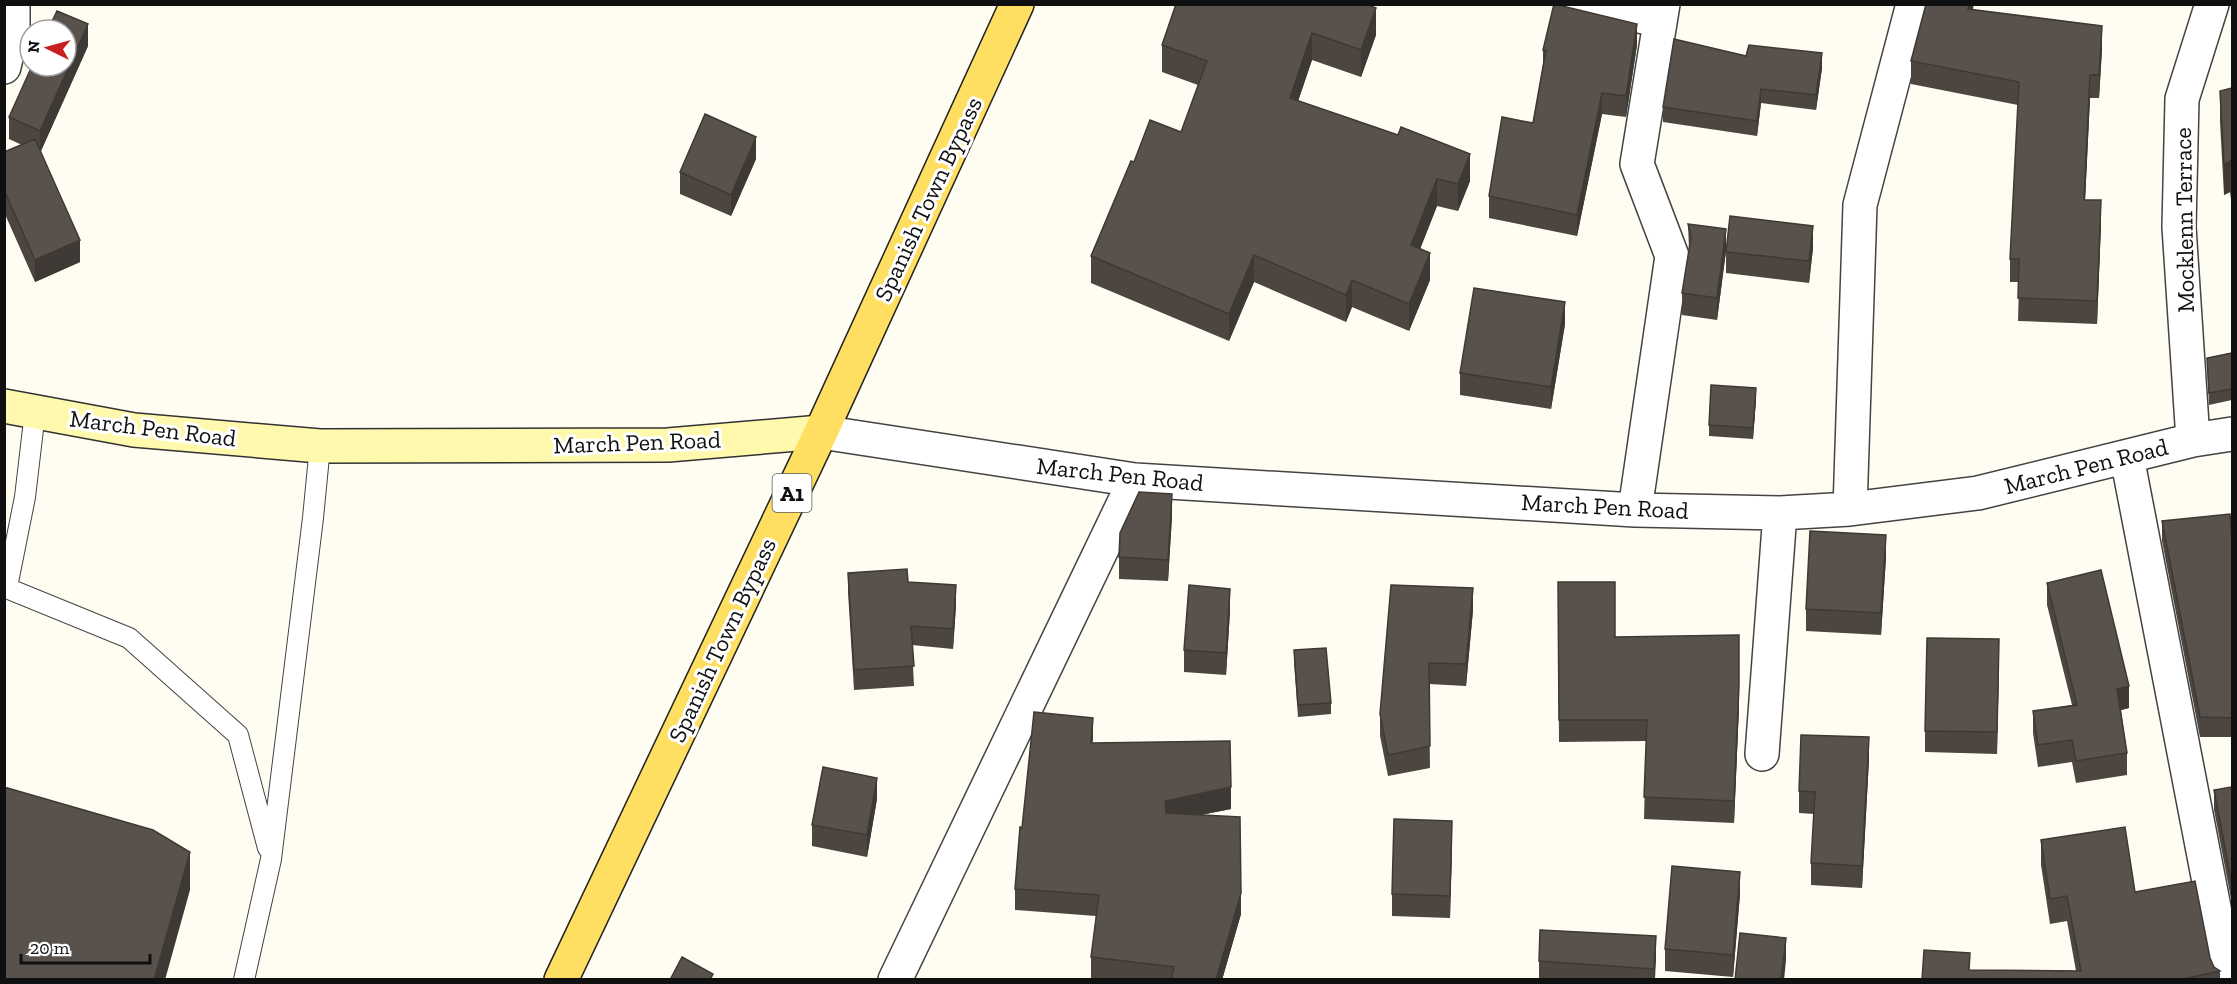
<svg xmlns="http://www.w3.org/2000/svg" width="2237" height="984" font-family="'Zilla Slab',serif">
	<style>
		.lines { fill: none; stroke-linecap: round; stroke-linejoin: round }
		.lane-casing { stroke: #434343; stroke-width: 22 }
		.street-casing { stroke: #434343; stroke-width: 36 }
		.secondary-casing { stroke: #323232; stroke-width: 36 }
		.primary-casing { stroke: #212121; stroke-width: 36 }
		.lane { stroke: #fff; stroke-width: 20 }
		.street { stroke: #fff; stroke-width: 33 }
		.secondary { stroke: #fff9ad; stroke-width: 33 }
		.primary { stroke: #ffdf62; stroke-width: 33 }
		.wall { fill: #4d4640 }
		.shaded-wall { fill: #3e3934 }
		.building { fill: #59514b; stroke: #3e3934; stroke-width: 1.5 }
		.labels { text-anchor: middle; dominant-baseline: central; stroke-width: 6; stroke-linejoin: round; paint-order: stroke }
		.shield { fill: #fff; stroke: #585858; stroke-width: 1.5 }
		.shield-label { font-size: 22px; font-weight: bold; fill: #101010 }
		.street-label { font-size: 24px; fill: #101010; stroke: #fff }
	</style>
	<rect width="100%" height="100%" fill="#fffdf2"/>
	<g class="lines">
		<!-- lane casing -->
		<g class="lane-casing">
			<path id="lane" d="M4,587l125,51 109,97 30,113
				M7,587l18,-90 10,-85
				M244,980l27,-121 42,-341 7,-72"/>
		</g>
		<!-- street casing -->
		<g class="street-casing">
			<path id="street" d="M1580,4l79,16
				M4,67l9,-40v-23
				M821,432l314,48 500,30 145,3 70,-4 128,-16 215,-53 39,-6
				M2193,440l-14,-213 3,-128 30,-95
				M2127,457l101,523
				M1850,509l10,-304 53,-201
				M1635,510l37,-254 -35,-92 26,-160
				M1762,754l18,-241
				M895,980l240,-500"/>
		</g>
		<!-- secondary casing -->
		<g class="secondary-casing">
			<path id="secondary" d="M4,406l130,24 186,16 348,-1 153,-13"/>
		</g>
		<!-- primary casing -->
		<g class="primary-casing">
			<path id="primary" d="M561,980l260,-548 196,-428"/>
		</g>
		<!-- lane -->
		<use href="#lane" class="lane"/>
		<!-- street -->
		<use href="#street" class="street"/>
		<!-- secondary -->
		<use href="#secondary" class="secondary"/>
		<!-- primary -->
		<use href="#primary" class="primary"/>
	</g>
	<!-- wall -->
	<path class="wall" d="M1176,4l200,31 -15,42 -49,-17 -14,41 172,80 -12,30 -21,-5 -17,43 10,31 -21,51 -57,-24 -6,15 -92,-40 -25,59 -138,-58v-27l43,-94 47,-30 17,-47 -36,-13v-27z
		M1973,9l129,40 -3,49h-9l-5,102 16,24 -4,100 -79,-3 1,-39h-9v-23l8,-154 -107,-21v-23z
		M1637,45l-11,72 -24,-3 -25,122 -88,-18v-22l44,-73 10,-57v-16z
		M88,46l-47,105 39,111 -45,20 -31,-70v-60l18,-7 -13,-6v-22z
		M1746,56l76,12 -6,42 -55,-7 -4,33 -94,-14v-15z
		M2232,88v119l-2,-15 -6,3 -4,-73v-31z
		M756,159l-25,57 -51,-22v-22z
		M1688,224l38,27 -9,69 -35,-5v-22l7,-44z
		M1813,248l-4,35 -83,-10v-21z
		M1565,324l-14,85 -91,-14v-22z
		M2232,353v47l-23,5 -2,-47z
		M1756,399l-3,40 -44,-3v-11z
		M1172,516l-4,65 -49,-2v-22z
		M2162,521l70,19v197h-32l-38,-196z
		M1886,557l-5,78 -75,-4v-22z
		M848,573l60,9 48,23 -3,44 -41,-4 2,41 -60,4 -6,-98z
		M1558,582l57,55 124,70 -5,116 -90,-4 2,-78 -87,1z
		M2047,583l82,125 -8,2 6,43v22l-51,8 -4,-21 -34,5 -5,-34v-22l39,-6 -25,-100z
		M1473,610l-7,76 -37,-2 1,84 -42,8 -8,-40v-22z
		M1230,611l-4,64 -42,-3v-22z
		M1294,650l37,53v11l-33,3 -4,-55z
		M1999,661l-2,93 -72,-2v-21z
		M1092,743l139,66 -31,6 41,99 -19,66 -131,-1v-22l5,-41 -81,-6v-21l7,-61z
		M1869,759l-7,129 -51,-3v-22l3,-49 -15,-1v-22z
		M2232,787v117l-18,-94v-20z
		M877,799l-10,58 -55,-11v-21z
		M2041,840l94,52 75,66 4,9 6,4v9h-298l48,-10 106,1 -9,-50 -17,3 -9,-59z
		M1452,843l-2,75 -58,-2v-22z
		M1740,894l-7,83 -68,-6v-22z
		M1656,958l-1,22h-116v-19z"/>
	<!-- shaded-wall -->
	<path class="shaded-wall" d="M1969,4h5l-6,28v-23z
		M1376,8v27l-15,42v-27z
		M88,24v22l-48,107v-22z
		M1637,24v21l-11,72v-21z
		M2102,26v23l-3,49v-23z
		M1312,33v27l-22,65v-27z
		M1822,53v15l-6,42v-15z
		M2090,75v23l-6,125v-23z
		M1761,89v14l-4,33v-15z
		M1602,93v21l-25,122v-21z
		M756,137v22l-25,57v-21z
		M1470,154v27l-12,30v-27z
		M2230,161v31l-6,3v-30z
		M1437,179v27l-26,66v-27z
		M2101,200v24l-4,100v-23z
		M1813,226v22l-4,35v-22z
		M1726,229v22l-9,69v-22z
		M80,240v22l-45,20v-22z
		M1430,253v27l-21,51v-27z
		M1254,255v27l-25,59v-27z
		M1352,280v27l-6,15v-27z
		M1565,302v22l-14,85v-22z
		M1756,388v11l-3,40v-11z
		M1172,494v22l-4,65v-21z
		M1886,535v22l-5,78v-22z
		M956,585v20l-3,44v-20z
		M1473,588v22l-7,76v-22z
		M1230,589v22l-4,64v-22z
		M1999,639v22l-2,93v-22z
		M1739,685v22l-5,116v-22z
		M2129,686v22l-12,3v-22z
		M1093,718v21l-2,25v-21z
		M1869,737v22l-7,129v-22z
		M877,778v21l-10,58v-22z
		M1231,787v22l-66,13v-21z
		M1452,821v22l-2,75v-22z
		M190,852v38l-25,90h-11z
		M1740,872v22l-7,83v-22z
		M1241,893v21l-19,66h-6z
		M1656,936v22l-2,22v-11z
		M1786,938v22l-2,20h-3z"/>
	<!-- building -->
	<path class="building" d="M1176,4h190l10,4 -15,42 -49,-17 -22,65 108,37 3,-8 69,27 -12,30 -21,-5 -26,66 19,8 -21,51 -57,-24 -6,15 -92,-40 -25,59 -138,-58 40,-95 3,1 16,-42 31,12 26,-71 -45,-16z
		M1554,4l83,20 -11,72 -24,-3 -25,122 -88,-19 13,-79 31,6 13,-73h-3z
		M1926,4h43l-1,5 134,17 -3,49h-9l-6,125h17l-4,101 -79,-3 1,-39h-9l9,-177 -108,-21z
		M57,11l31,13 -48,107 -31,-14 23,-51h34v-36h-18z
		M1674,39l72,17 3,-11 73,8 -6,42 -55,-6 -4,32 -94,-14z
		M2232,88v88l-2,-15 -6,4 -4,-74z
		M705,114l51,23 -25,58 -51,-23z
		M35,139l45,101 -45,20 -31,-70v-38z
		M1730,216l83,10 -4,35 -83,-9z
		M1688,224l38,5 -9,69 -35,-5 9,-56z
		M1474,288l91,14 -14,85 -91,-14z
		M2232,353v36l-23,4 -2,-35z
		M1711,385l45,3 -3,40 -44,-3z
		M1139,492l33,2 -4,66 -49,-3 1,-24z
		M2230,514l2,26v178l-32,-1 -38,-196z
		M1810,531l76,4 -5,78 -75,-4z
		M907,569l1,13 48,3 -3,44 -42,-3 3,40 -60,4 -6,-97z
		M2101,570l28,116 -12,3 10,64 -51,8 -4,-21 -34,5 -5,-34 44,-6 -30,-122z
		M1558,582h57v55l124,-2v50l-5,116 -90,-4 3,-77h-88z
		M1189,585l41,4 -4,64 -42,-3z
		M1391,585l82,3 -7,76 -37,-1 1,83 -42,9 -8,-41z
		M1927,638l72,1 -2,93 -72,-1z
		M1326,648l5,55 -33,2 -4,-55z
		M1034,712l59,6 -2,25 139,-2 1,46 -66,14 1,12 74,4 1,76 -25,87h-45l3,-13 -83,-10 8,-62 -84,-6 5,-62 2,1z
		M1801,735l68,2 -7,129 -51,-3 4,-71 -16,-1z
		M823,767l54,11 -10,57 -55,-10z
		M4,787l149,43 37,22 -36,128h-150z
		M2232,787v98l-18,-95z
		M1394,819l58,2 -2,75 -58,-2z
		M2125,827l10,65 60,-11 15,77 4,9 6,4 -41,9h-257l2,-30 46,3 -1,17 112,1 -14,-75 -17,3 -9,-59z
		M1672,866l68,6 -7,83 -68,-6z
		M1540,930l116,6 -2,33 -115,-8z
		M1740,933l46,5 -5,42h-46z
		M682,957l31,17 -3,6h-40z"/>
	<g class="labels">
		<!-- shield labels -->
		<rect class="shield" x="772.5" y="474" width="39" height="38" rx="4.5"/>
		<g class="shield-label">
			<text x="792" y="493">A1</text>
		</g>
		<!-- street labels -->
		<g class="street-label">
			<text transform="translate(928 199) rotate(-65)">Spanish Town Bypass</text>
			<text transform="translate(2184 220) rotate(-91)">Mocklenn Terrace</text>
			<text transform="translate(153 428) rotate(7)">March Pen Road</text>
			<text transform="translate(637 442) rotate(-2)">March Pen Road</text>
			<text transform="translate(2086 466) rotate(-14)">March Pen Road</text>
			<text transform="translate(1120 474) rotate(6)">March Pen Road</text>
			<text transform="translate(1605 506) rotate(3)">March Pen Road</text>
			<text transform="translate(722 640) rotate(-65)">Spanish Town Bypass</text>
		</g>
	</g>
	<!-- border -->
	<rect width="2237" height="984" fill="none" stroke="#101010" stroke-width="12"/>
	<!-- north arrow -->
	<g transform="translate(48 48) rotate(275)"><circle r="28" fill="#ffffff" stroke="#9f9f9f" stroke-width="1.5"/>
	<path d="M0-4.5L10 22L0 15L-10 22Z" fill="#c81f21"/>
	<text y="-9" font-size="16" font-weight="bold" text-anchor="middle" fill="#101010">N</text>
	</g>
	<!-- scale -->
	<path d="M21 954v9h129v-9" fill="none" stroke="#101010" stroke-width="3"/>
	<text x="30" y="954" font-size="18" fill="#101010" stroke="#ffffff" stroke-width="4.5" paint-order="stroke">20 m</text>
</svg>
